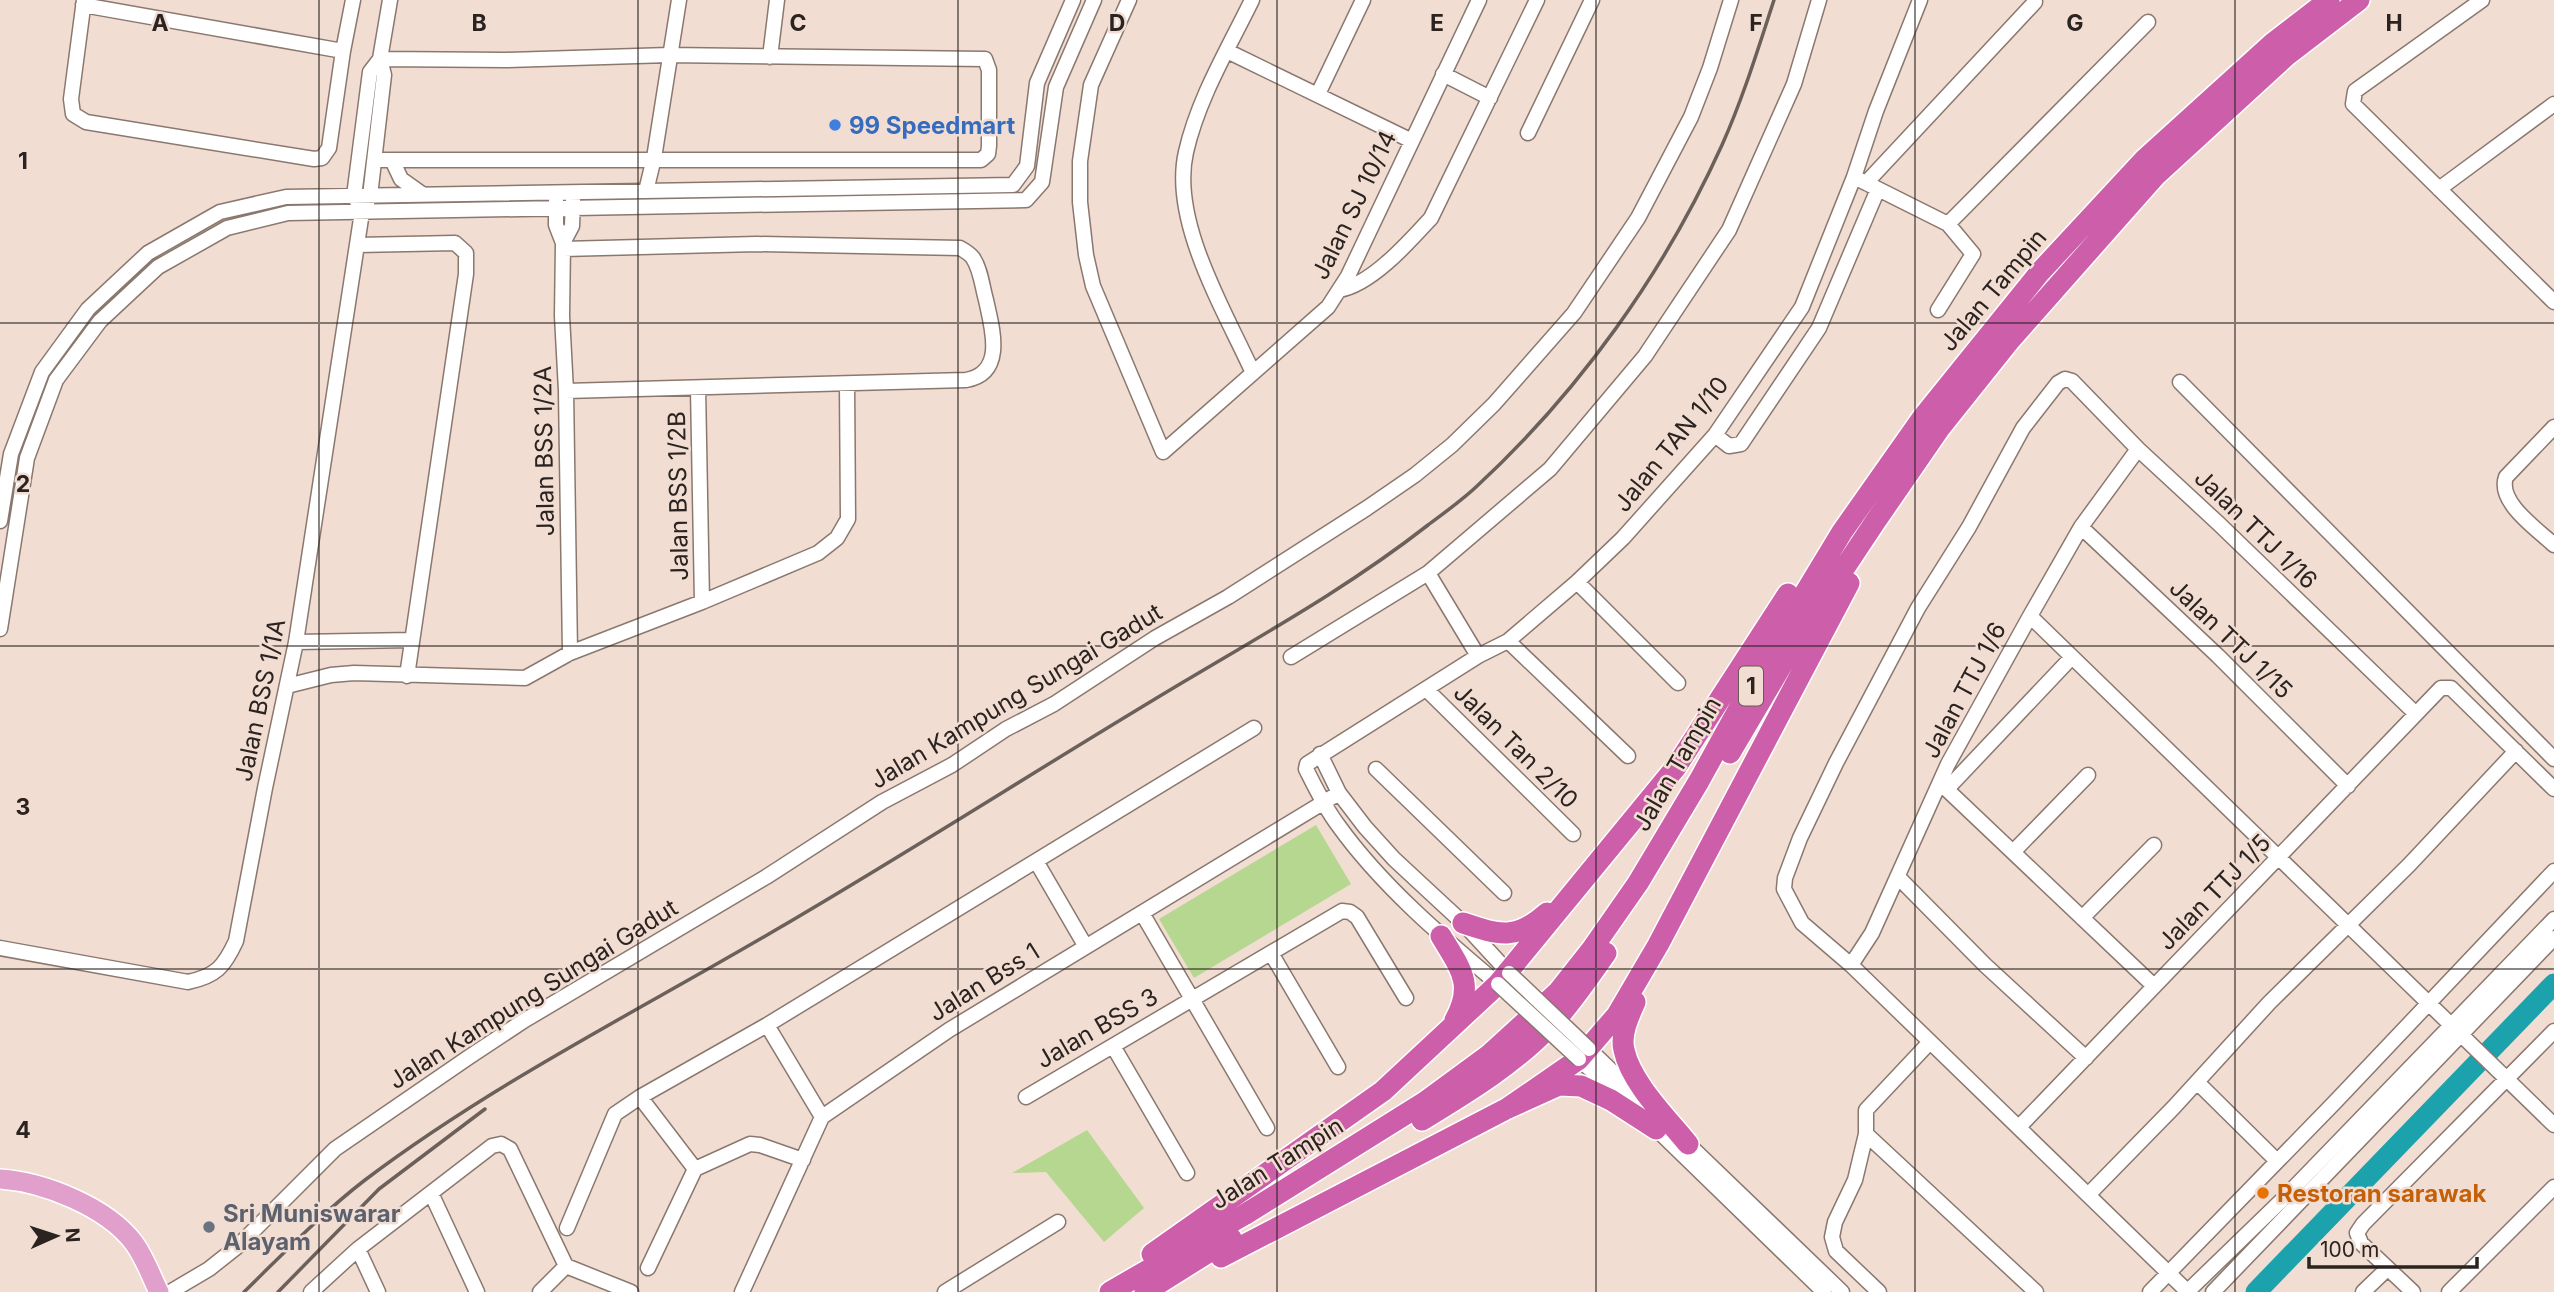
<svg xmlns="http://www.w3.org/2000/svg" width="2554" height="1292" font-family="Inter,sans-serif">
	<style>
		.green { fill: #b6d78f }
		.lines { fill: none; stroke-linecap: round; stroke-linejoin: round }
		.river { stroke: #1ca2ac; stroke-width: 21 }
		.minor-casing { stroke: #8a786f; stroke-width: 17 }
		.major-casing { stroke: #fff; stroke-width: 22 }
		.highway-casing { stroke: #fff; stroke-width: 24 }
		.minor { stroke: #fff; stroke-width: 14 }
		.major { stroke: #e19fcc; stroke-width: 19 }
		.highway { stroke: #cd5faa; stroke-width: 21 }
		.rail { stroke: #6c605a; stroke-width: 3.5 }
		.minor-bridge-casing { stroke: #8a786f; stroke-width: 17; stroke-linecap: butt }
		.minor-bridge { stroke: #fff; stroke-width: 14 }
		.grid { fill: none; stroke: #2a231f; stroke-width: 2; stroke-opacity: 0.55 }
		.shop-dot { fill: #3f7fe0; stroke: #f2ddd3; stroke-width: 2.5 }
		.food-dot { fill: #e8710a; stroke: #f2ddd3; stroke-width: 2.5 }
		.worship-dot { fill: #6b7280; stroke: #f2ddd3; stroke-width: 2.5 }
		.labels { text-anchor: middle; dominant-baseline: central; stroke-width: 5; stroke-linejoin: round; paint-order: stroke }
		.shield { fill: #f2ddd3; stroke: #665b55; stroke-width: 2 }
		.shield-label { font-size: 23px; font-weight: bold; fill: #2a231f }
		.shop-label { font-size: 24px; font-weight: bold; fill: #366cbe; stroke: #f2ddd3; text-anchor: start }
		.street-label { font-size: 24px; fill: #2a231f; stroke: #f2ddd3 }
		.food-label { font-size: 24px; font-weight: bold; fill: #c56008; stroke: #f2ddd3; text-anchor: start }
		.worship-label { font-size: 24px; font-weight: bold; fill: #5b616d; stroke: #f2ddd3; text-anchor: start }
		.grid-label { font-size: 23px; text-anchor: middle; font-weight: bold; fill: #2a231f; stroke: #f2ddd3; stroke-width: 5; stroke-linejoin: round; paint-order: stroke }
	</style>
	<rect width="100%" height="100%" fill="#f2ddd3"/>
	<!-- green -->
	<path class="green" d="M1316,825l35,59 -157,94 -35,-59z
		M1087,1130l57,78 -40,34 -58,-70 -34,1z"/>
	<g class="lines">
		<!-- river -->
		<path class="river" d="M2256,1292l298,-308"/>
		<!-- minor casing -->
		<g class="minor-casing">
			<path id="minor" d="M84,0l-13,99 2,15 13,8 228,37 8,-1 7,-10 14,-97 10,-51
				M1129,0l-38,85 -11,76v41l6,53 7,31 70,166 165,-145 20,-31 131,-276
				M1252,0c-24,49 -54,99 -66,152 -16,69 39,159 67,221
				M2482,0l-127,91 -2,13 201,198
				M83,5l260,46
				M1227,51l185,90
				M770,57l7,-57
				M1443,74l47,24
				M1318,94l45,-94
				M1528,133l64,-133
				M375,160h606l7,-6 1,-8v-76l-4,-11 -316,-4 -163,5 -126,-1
				M392,160l9,19 21,15
				M1854,177l94,47 200,-202
				M1866,183l169,-181
				M2439,189l115,-85
				M646,191l8,-33 25,-158
				M556,201v24l7,18 9,-17 1,-26
				M358,203l-4,-7 16,-124 10,-13
				M563,243l-1,73 4,75 4,262
				M357,245l98,-2 11,10v21l-59,402
				M563,249l194,-5 203,4c5,3 9,5 13,10 8,12 9,28 13,42 6,28 20,73 -20,80l-400,11
				M1339,290c32,-5 70,-48 92,-72l106,-218
				M1938,310l35,-56 -25,-30
				M2180,382l374,377
				M698,388l4,214
				M2554,427l-48,50c-9,25 31,52 48,68
				M1715,435l14,11 12,-2 78,-116 59,-139
				M0,521l11,-67 31,-82 46,-63 60,-56 72,-41 66,-15 727,-12 14,-19 10,-83 36,-83
				M2081,527l137,129 130,130
				M1428,573l50,83
				M1577,582l101,101
				M2030,616l524,509
				M0,629l27,-171 29,-78 44,-59 58,-54 69,-39 61,-15 738,-13 16,-18 14,-95 38,-87
				M1508,641l120,115
				M296,642l116,-2
				M1291,657l137,-84 122,-104 95,-113 84,-126 65,-146 25,-84
				M287,686l44,-11 23,-2 171,5 45,-25 132,-51 116,-49 19,-15 11,-19 -1,-135
				M1427,690l146,144
				M1320,754l19,39 26,34 29,32 69,64 46,50
				M1376,769l128,124
				M1940,783l214,203
				M1947,789l125,-132
				M2013,852l75,-77
				M1036,861l50,86
				M1898,877l87,88 101,93
				M1142,913l125,215
				M2082,918l72,-73
				M0,948l188,34c28,-6 36,-15 48,-41l29,-153 31,-146 66,-430 8,-16 14,-121 -4,-16 10,-59
				M1271,953l67,114
				M1851,965l21,-32 76,-169 82,-148 51,-89 57,-78
				M1498,984c-56,-47 -117,-99 -160,-159 -13,-17 -22,-36 -32,-56l1,-5 171,-108 30,-15 69,-59 46,-44 92,-103 87,-128 52,-130 22,-66 44,-111
				M767,1025l55,92
				M1113,1046l74,127
				M1589,1049l54,52
				M1579,1059l47,43
				M2197,1082l80,79
				M640,1097l55,72
				M1026,1097l316,-186 8,1 7,5 49,81
				M1652,1125l172,167
				M2019,1127l422,-439h10l103,101
				M1866,1134l170,158
				M1683,1139l159,153
				M431,1193l46,99
				M2088,1195l86,-88 95,-104 140,-138 107,-114
				M567,1228l48,-114 25,-17 127,-72 487,-297
				M358,1249l20,43
				M648,1268l47,-99 55,-25 10,1 43,15
				M170,1292l39,-23 29,-23 97,-97 134,-92 56,-37 241,-143 116,-75 70,-37 54,-36 48,-25 101,-66 73,-41 139,-89 48,-33 37,-30 42,-41 80,-91 64,-95 53,-101 19,-49 21,-68
				M311,1292l47,-43 134,-103 9,-2 9,5 56,117 65,26
				M540,1292l26,-26
				M742,1292l80,-175 127,-87 390,-237
				M945,1292l113,-70
				M1879,1292l-43,-41 -4,-14 3,-15 20,-42 11,-46v-24l63,-67
				M2150,1292l186,-191 218,-230
				M2187,1292l96,-93 271,-280
				M2188,1292l-337,-327 -49,-42 -18,-34 1,-11 15,-40 36,-75 82,-155 51,-81 54,-99 35,-45 7,-4 7,2 66,68 80,74 198,191
				M2213,1292l341,-354
				M2363,1292l24,-23
				M2413,1292l-52,-49 -4,-10 6,-9 191,-193
				M2449,1292l105,-105"/>
		</g>
		<!-- major casing -->
		<g class="major-casing">
			<path id="major" d="M0,1179c44,3 107,28 134,64 11,15 17,33 25,49"/>
		</g>
		<!-- highway casing -->
		<g class="highway-casing">
			<path id="highway" d="M1730,753l66,-112 79,-119 64,-93 71,-89 145,-164 131,-120 73,-56
				M1463,923c36,12 53,18 84,-10
				M1441,936c19,32 34,48 14,84
				M1635,1002c-6,14 -15,32 -11,48 7,33 43,68 64,94
				M1508,1108l71,-49 38,-44 41,-70 191,-362
				M1422,1120c46,-28 94,-57 131,-97 20,-22 36,-46 53,-70
				M1152,1254l231,-163 115,-107 178,-217 112,-173
				M1221,1257l287,-149 51,-23 22,1 30,14 45,29
				M1110,1292l134,-77 181,-113 64,-47 69,-63 34,-43 46,-66 61,-102 80,-145 63,-104 81,-115 117,-145 105,-113 128,-116 56,-43
				M1145,1292l86,-54"/>
		</g>
		<!-- minor -->
		<use href="#minor" class="minor"/>
		<!-- major -->
		<use href="#major" class="major"/>
		<!-- highway -->
		<use href="#highway" class="highway"/>
		<!-- rail -->
		<path class="rail" d="M244,1292c39,-38 78,-79 121,-112 130,-98 275,-170 414,-252 137,-80 270,-166 406,-247 84,-50 165,-95 243,-156 16,-12 33,-24 48,-38 103,-95 188,-214 246,-342 21,-47 36,-96 52,-145
			M278,1292l101,-103 106,-80"/>
		<!-- minor-bridge casing -->
		<g class="minor-bridge-casing">
			<path id="minor-bridge" d="M1509,973l80,76
				M1498,984l81,75"/>
		</g>
		<!-- minor-bridge -->
		<use href="#minor-bridge" class="minor-bridge"/>
	</g>
	<!-- grid -->
	<path class="grid" d="M319,0v1292M638,0v1292M958,0v1292M1277,0v1292M1596,0v1292M1915,0v1292M2235,0v1292M0,323h2554M0,646h2554M0,969h2554"/>
	<!-- markers -->
	<circle class="shop-dot" cx="835" cy="125" r="7"/>
	<circle class="food-dot" cx="2263" cy="1193" r="7"/>
	<circle class="worship-dot" cx="209" cy="1227" r="7"/>
	<g class="labels">
		<!-- shield labels -->
		<rect class="shield" x="1739" y="666.5" width="24" height="39" rx="5"/>
		<g class="shield-label">
			<text x="1751" y="686">1</text>
		</g>
		<!-- shop labels -->
		<g class="shop-label">
			<text x="849" y="125">99 Speedmart</text>
		</g>
		<!-- street labels -->
		<g class="street-label">
			<text transform="translate(1354 205) rotate(-64)">Jalan SJ 10/14</text>
			<text transform="translate(1993 290) rotate(-50)">Jalan Tampin</text>
			<text transform="translate(1671 444) rotate(-51)">Jalan TAN 1/10</text>
			<text transform="translate(544 451) rotate(-91)">Jalan BSS 1/2A</text>
			<text transform="translate(678 496) rotate(-91)">Jalan BSS 1/2B</text>
			<text transform="translate(2256 529) rotate(44)">Jalan TTJ 1/16</text>
			<text transform="translate(2231 639) rotate(44)">Jalan TTJ 1/15</text>
			<text transform="translate(1964 690) rotate(-62)">Jalan TTJ 1/6</text>
			<text transform="translate(1016 696) rotate(-31)">Jalan Kampung Sungai Gadut</text>
			<text transform="translate(260 700) rotate(-78)">Jalan BSS 1/1A</text>
			<text transform="translate(1516 746) rotate(45)">Jalan Tan 2/10</text>
			<text transform="translate(1677 764) rotate(-60)">Jalan Tampin</text>
			<text transform="translate(2214 892) rotate(-46)">Jalan TTJ 1/5</text>
			<text transform="translate(984 982) rotate(-32)">Jalan Bss 1</text>
			<text transform="translate(533 994) rotate(-32)">Jalan Kampung Sungai Gadut</text>
			<text transform="translate(1097 1028) rotate(-30)">Jalan BSS 3</text>
			<text transform="translate(1277 1163) rotate(-32)">Jalan Tampin</text>
		</g>
		<!-- food labels -->
		<g class="food-label">
			<text x="2277" y="1193">Restoran sarawak</text>
		</g>
		<!-- worship labels -->
		<g class="worship-label">
			<text x="223" y="1213">Sri Muniswarar<tspan x="223" dy="28">Alayam</tspan></text>
		</g>
	</g>
	<g class="grid-label">
		<text x="160" y="31">A</text>
		<text x="479" y="31">B</text>
		<text x="798" y="31">C</text>
		<text x="1117" y="31">D</text>
		<text x="1437" y="31">E</text>
		<text x="1756" y="31">F</text>
		<text x="2075" y="31">G</text>
		<text x="2394" y="31">H</text>
		<text x="23" y="169">1</text>
		<text x="23" y="492">2</text>
		<text x="23" y="815">3</text>
		<text x="23" y="1138">4</text>
	</g>
	<!-- north arrow -->
	<g transform="translate(56 1236) rotate(87)" stroke="#f2ddd3" stroke-width="5" paint-order="stroke">
	<path d="M0-5L12 26L0 18L-12 26Z" fill="#2a231f"/>
	<text y="-10" font-size="19" font-weight="bold" text-anchor="middle" fill="#2a231f">N</text>
	</g>
	<!-- scale -->
	<path d="M2309 1257v10h168v-10" fill="none" stroke="#2a231f" stroke-width="3.5"/>
	<text x="2320" y="1257" font-size="21" fill="#2a231f" stroke="#f2ddd3" stroke-width="5" paint-order="stroke">100 m</text>
</svg>
